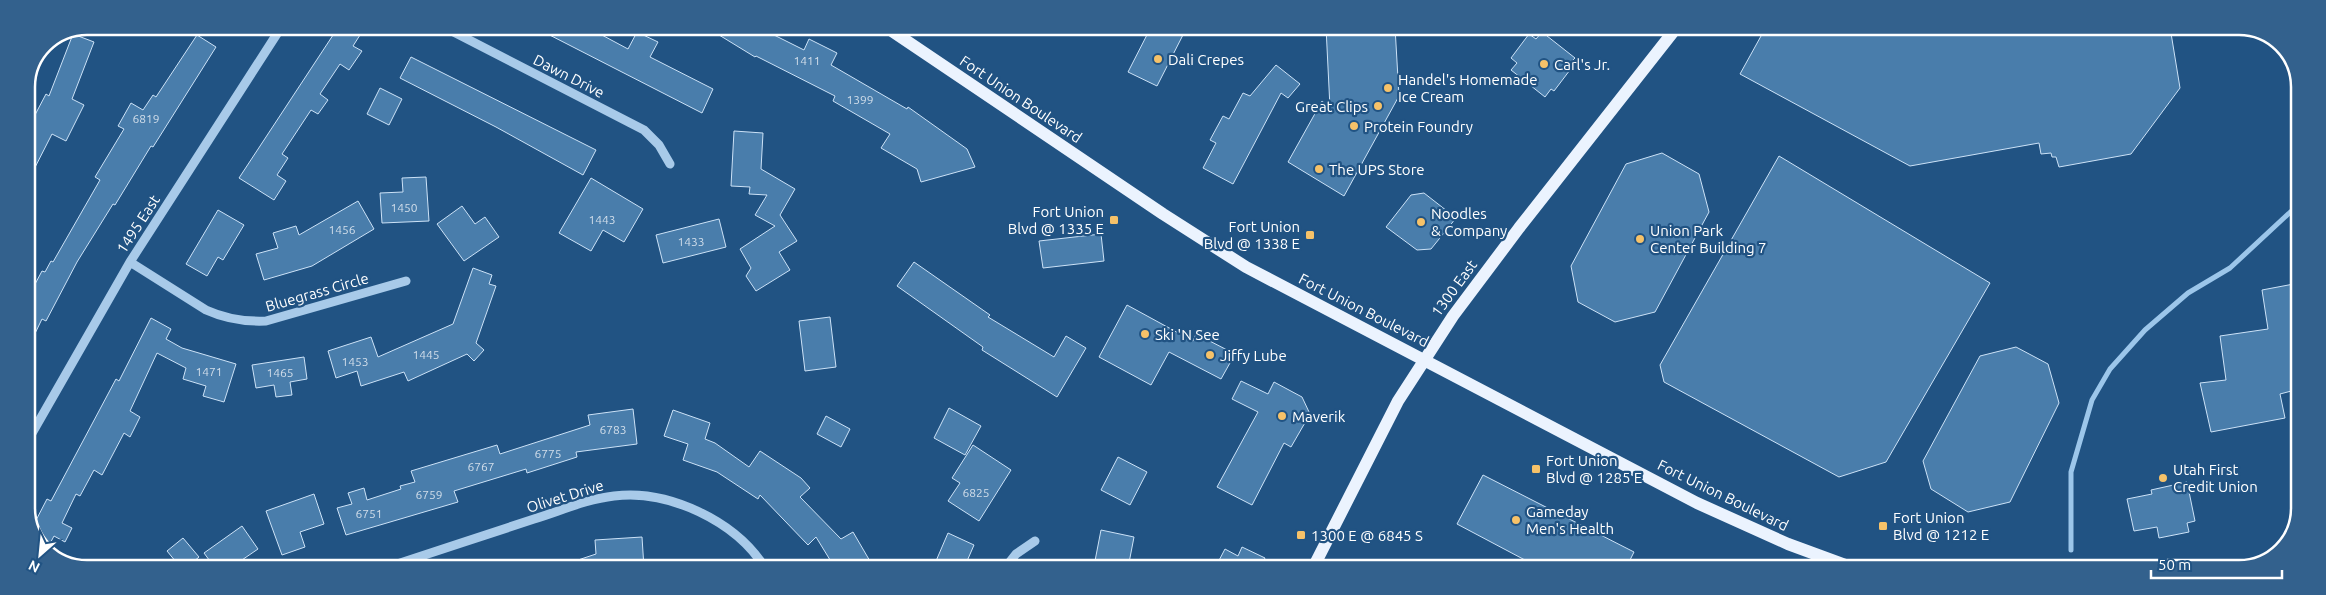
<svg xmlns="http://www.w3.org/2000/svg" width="2326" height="595" font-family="Ubuntu,sans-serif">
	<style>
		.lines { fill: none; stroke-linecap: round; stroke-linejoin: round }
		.stream { stroke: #9cc6ea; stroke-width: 5 }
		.building { fill: #497dab; stroke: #cce2f7 }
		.minor { stroke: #a8cae9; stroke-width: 9 }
		.major { stroke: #ebf3fe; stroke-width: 12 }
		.poi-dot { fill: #f6c269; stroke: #215383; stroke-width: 2 }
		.labels { text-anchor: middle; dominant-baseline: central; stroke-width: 4.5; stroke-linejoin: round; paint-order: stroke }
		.number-label { font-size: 12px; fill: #d2deea }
		.poi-label { font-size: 15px; fill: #fff; stroke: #215383; text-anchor: start }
		.street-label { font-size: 15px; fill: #fff; stroke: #215383 }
		.rim { fill: none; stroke: #fff; stroke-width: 2.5 }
	</style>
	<rect width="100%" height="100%" fill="#215383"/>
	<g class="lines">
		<!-- stream -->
		<path class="stream" d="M2071,550v-78l21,-72 18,-31 35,-39 43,-37 42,-25 69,-64"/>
	</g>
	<!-- building -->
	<path class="building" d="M339,26h8l13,9 -7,11 9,5 -13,19 -9,-6 -20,30 8,6 -10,14 -7,-4 -29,44 6,4 -11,17 9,6 -12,19 -35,-22z
		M532,26l72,1 -4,7 28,15 9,-17 21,10 -8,15 63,32 -11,24z
		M706,27h68l-4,6 34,17 5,-11 28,14 -6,12 76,44 1,-2 59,42 8,18 -54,15 -4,-13 -36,-21 9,-14 -57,-33 2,-5 -79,-40 -1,1z
		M1151,27h36l-30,59 -29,-14z
		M1326,27h69l4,69 -55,100 -56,-34 34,-61 8,7z
		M1766,27h404l10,61 -49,66 -72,13 -3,-10h-4l-1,-4 -10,1 -2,-11 -129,23 -170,-92z
		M1542,32l33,26 -4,4 2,4 -19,25 -3,-2 -6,8 -34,-27 6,-7 -6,-5 18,-24 7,5z
		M73,34l21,8 -22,57 12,6 -18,36 -14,-7 -26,51v-53l20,-38 3,2z
		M197,35l19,12 -63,100 -2,-1 -36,59 -2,-1 -36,58 -31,59 -4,-2 -15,31 -1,-49 16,-30 3,1 6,-11 2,1 47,-82 -5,-3 29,-48 -6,-3 13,-23 12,7 10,-15 3,2z
		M411,57l185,93 -13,25 -87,-48 -96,-49z
		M1276,65l24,19 -12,14 -7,-5 -48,91 -30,-16 13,-25 -6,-3 13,-24 6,3 14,-26 7,3z
		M380,88l22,11 -13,26 -22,-11z
		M734,131l29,2 -2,36 34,20 -15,26 17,26 -18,11 11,18 -34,21 -10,-15 5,-8 -11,-19 35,-23 -20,-11 12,-20 -18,-1 1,-7 -19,-1z
		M1662,153l37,21 10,38 -54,100 -40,10 -37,-20 -7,-36 55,-102z
		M1779,156l211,127 -104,179 -47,15 -175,-95 -4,-17z
		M426,177l3,44 -47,2 -2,-30 23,-1 -1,-14z
		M591,178l52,31 -19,33 -21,-12 -12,21 -32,-18z
		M1424,193l32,25 -25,31 -14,1 -31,-23 25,-32z
		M358,201l16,28 -62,37 -48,14 -8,-26 22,-6 -5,-15 23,-7 3,9z
		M462,206l13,18 10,-7 14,20 -35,24 -27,-37z
		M218,210l26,15 -21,35 -5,-3 -11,19 -21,-12z
		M719,219l7,28 -63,16 -7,-28z
		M1101,234l3,27 -61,7 -4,-27z
		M914,262l76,53 -2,2 66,40 12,-21 20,12 -29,49 -75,-47 1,-3 -86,-61z
		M473,268l19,7 -3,9 7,2 -20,57 8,7 -10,11 -7,-7 -59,27 -4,-9 -43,14 -4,-15 -21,7 -8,-27 43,-14 7,20 75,-33z
		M2299,283v106l-19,5 5,24 -74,14 -11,-49 26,-3 -6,-44 48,-7 -6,-39z
		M1127,305l66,36 3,-7 39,20 -14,25 -52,-27 -18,33 -52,-28z
		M830,317l6,50 -31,4 -6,-50z
		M151,318l20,11 -5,10 16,9 54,16 -12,38 -21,-6 3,-10 -23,-7 3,-11 -29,-15 -27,58 10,6 -10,20 -6,-4 -22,42 -8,-5 -14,26 -4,-2 -14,29 10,5 -7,14 -11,-6 -8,15 -4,-3 -10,-20 15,-29 4,2 65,-122 3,2z
		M2016,347l32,17 11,39 -49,99 -42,10 -37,-23 -8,-28 57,-105z
		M304,357l3,22 -17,3 2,13 -16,2 -2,-12 -18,3 -4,-23z
		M1241,381l27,13 6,-12 28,15 8,17 -19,33 -7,-4 -32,62 -35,-18 41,-75 -26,-13z
		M949,408l32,18 -16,29 -31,-17z
		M633,409l4,35 -61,8 1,5 -50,16 -1,-4 -72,22 4,11 -112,33 -9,-27 15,-4 -4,-11 16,-5 3,12 34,-11 -1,-3 15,-4 -4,-11 86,-26 3,9 90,-29 -2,-10z
		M673,410l37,13 -5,16 10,4 34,24 11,-16 41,27 9,10 -10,9 41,42 12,-7 21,36h-39l-19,-31 -8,8 -48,-50 -2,4 -41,-27 -34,-12 5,-16 -24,-8z
		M826,416l24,13 -9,18 -24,-13z
		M973,445l38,25 -32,51 -31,-20 12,-18 -8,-5z
		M1118,457l29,15 -17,33 -29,-15z
		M1483,475l151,77 -8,16h-86l-83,-44z
		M2187,482l8,39 -8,2 2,9 -30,6 -2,-11 -23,4 -7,-32 25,-5 -1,-4z
		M314,494l10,30 -24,8 5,15 -23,8 -16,-44z
		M242,526l16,23 -19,13 4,6h-28l-11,-15z
		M1101,530l33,7 -6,31 -34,-2z
		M948,533l26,12 -10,23h-31z
		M642,537l2,31h-81v-3l33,-11 -1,-14z
		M183,538l16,19 -13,11h-5l-14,-17z
		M1242,547l23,11 -4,9 2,1h-48l10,-19 13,7z"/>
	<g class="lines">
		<!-- minor -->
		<path class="minor" d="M442,26l202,104 15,15 11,19
			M130,262l76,48c20,9 38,12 60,11l140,-40
			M27,442l103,-180 152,-236
			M385,568c50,-16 99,-33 149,-49 26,-8 53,-20 80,-23 54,-7 122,25 151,72
			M1005,568l11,-14 19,-13"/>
		<!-- major -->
		<path class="major" d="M886,27l277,187 83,53 451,236 91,41 68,25
			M1313,568l85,-167 55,-85 66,-88 158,-201"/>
	</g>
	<!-- markers -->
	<g class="poi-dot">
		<circle cx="1158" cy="59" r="5"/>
		<circle cx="1544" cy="64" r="5"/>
		<circle cx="1388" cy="88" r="5"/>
		<circle cx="1378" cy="106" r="5"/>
		<circle cx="1354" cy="126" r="5"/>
		<circle cx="1319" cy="169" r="5"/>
		<rect x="1109" y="215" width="10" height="10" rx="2.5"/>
		<circle cx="1421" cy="222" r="5"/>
		<rect x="1305" y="230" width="10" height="10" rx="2.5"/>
		<circle cx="1640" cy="239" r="5"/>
		<circle cx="1145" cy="334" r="5"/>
		<circle cx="1210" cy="355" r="5"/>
		<circle cx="1282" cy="416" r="5"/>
		<rect x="1531" y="464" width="10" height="10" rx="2.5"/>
		<circle cx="2163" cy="478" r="5"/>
		<circle cx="1516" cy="520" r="5"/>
		<rect x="1878" y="521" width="10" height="10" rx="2.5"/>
		<rect x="1296" y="530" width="10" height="10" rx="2.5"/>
	</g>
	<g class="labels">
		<!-- number labels -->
		<g class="number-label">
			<text x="807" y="60">1411</text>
			<text x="860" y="99">1399</text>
			<text x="146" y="118">6819</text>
			<text x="404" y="207">1450</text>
			<text x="602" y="219">1443</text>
			<text x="342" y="229">1456</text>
			<text x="691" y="241">1433</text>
			<text x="426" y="354">1445</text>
			<text x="355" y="361">1453</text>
			<text x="209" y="371">1471</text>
			<text x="280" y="372">1465</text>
			<text x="613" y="429">6783</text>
			<text x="548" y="453">6775</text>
			<text x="481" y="466">6767</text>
			<text x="976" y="492">6825</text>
			<text x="429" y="494">6759</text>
			<text x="369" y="513">6751</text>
		</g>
		<!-- poi labels -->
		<g class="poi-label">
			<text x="1168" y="59">Dali Crepes</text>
			<text x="1554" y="64">Carl's Jr.</text>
			<text x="1398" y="79">Handel's Homemade<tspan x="1398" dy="17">Ice Cream</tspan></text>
			<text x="1368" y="106" text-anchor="end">Great Clips</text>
			<text x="1364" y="126">Protein Foundry</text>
			<text x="1329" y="169">The UPS Store</text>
			<text x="1104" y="211" text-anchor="end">Fort Union<tspan x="1104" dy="17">Blvd @ 1335 E</tspan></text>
			<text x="1431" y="213">Noodles<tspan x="1431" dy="17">&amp; Company</tspan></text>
			<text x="1300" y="226" text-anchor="end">Fort Union<tspan x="1300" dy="17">Blvd @ 1338 E</tspan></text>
			<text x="1650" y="230">Union Park<tspan x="1650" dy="17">Center Building 7</tspan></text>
			<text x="1155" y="334">Ski 'N See</text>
			<text x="1220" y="355">Jiffy Lube</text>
			<text x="1292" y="416">Maverik</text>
			<text x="1546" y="460">Fort Union<tspan x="1546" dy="17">Blvd @ 1285 E</tspan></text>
			<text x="2173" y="469">Utah First<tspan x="2173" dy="17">Credit Union</tspan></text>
			<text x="1526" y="511">Gameday<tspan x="1526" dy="17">Men's Health</tspan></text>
			<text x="1893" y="517">Fort Union<tspan x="1893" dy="17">Blvd @ 1212 E</tspan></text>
			<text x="1311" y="535">1300 E @ 6845 S</text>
		</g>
		<!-- street labels -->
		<g class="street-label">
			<text transform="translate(569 76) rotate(27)">Dawn Drive</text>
			<text transform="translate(1021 99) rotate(34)">Fort Union Boulevard</text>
			<text transform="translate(138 224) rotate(-57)">1495 East</text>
			<text transform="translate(1454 288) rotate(-54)">1300 East</text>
			<text transform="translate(317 292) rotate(-16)">Bluegrass Circle</text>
			<text transform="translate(1364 310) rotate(27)">Fort Union Boulevard</text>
			<text transform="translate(1723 495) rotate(26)">Fort Union Boulevard</text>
			<text transform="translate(565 496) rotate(-17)">Olivet Drive</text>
		</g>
	</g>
	<!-- crop -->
	<path d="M0 0H2326V595H0ZM87 35H2239A52 52 0 0 1 2291 87V508A52 52 0 0 1 2239 560H87A52 52 0 0 1 35 508V87A52 52 0 0 1 87 35Z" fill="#33618d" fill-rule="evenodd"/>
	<path class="rim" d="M87 35H2239A52 52 0 0 1 2291 87V508A52 52 0 0 1 2239 560H87A52 52 0 0 1 35 508V87A52 52 0 0 1 87 35Z"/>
	<!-- north arrow -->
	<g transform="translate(40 555) rotate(207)" stroke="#215383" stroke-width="4" paint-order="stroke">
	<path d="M0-4L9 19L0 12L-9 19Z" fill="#ffffff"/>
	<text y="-8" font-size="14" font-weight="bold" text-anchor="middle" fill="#ffffff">N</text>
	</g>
	<!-- scale -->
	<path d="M2151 570v8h131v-8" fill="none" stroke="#ffffff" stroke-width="2.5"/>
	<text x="2158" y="570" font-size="15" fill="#ffffff" stroke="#215383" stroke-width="4" paint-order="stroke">50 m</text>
</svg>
